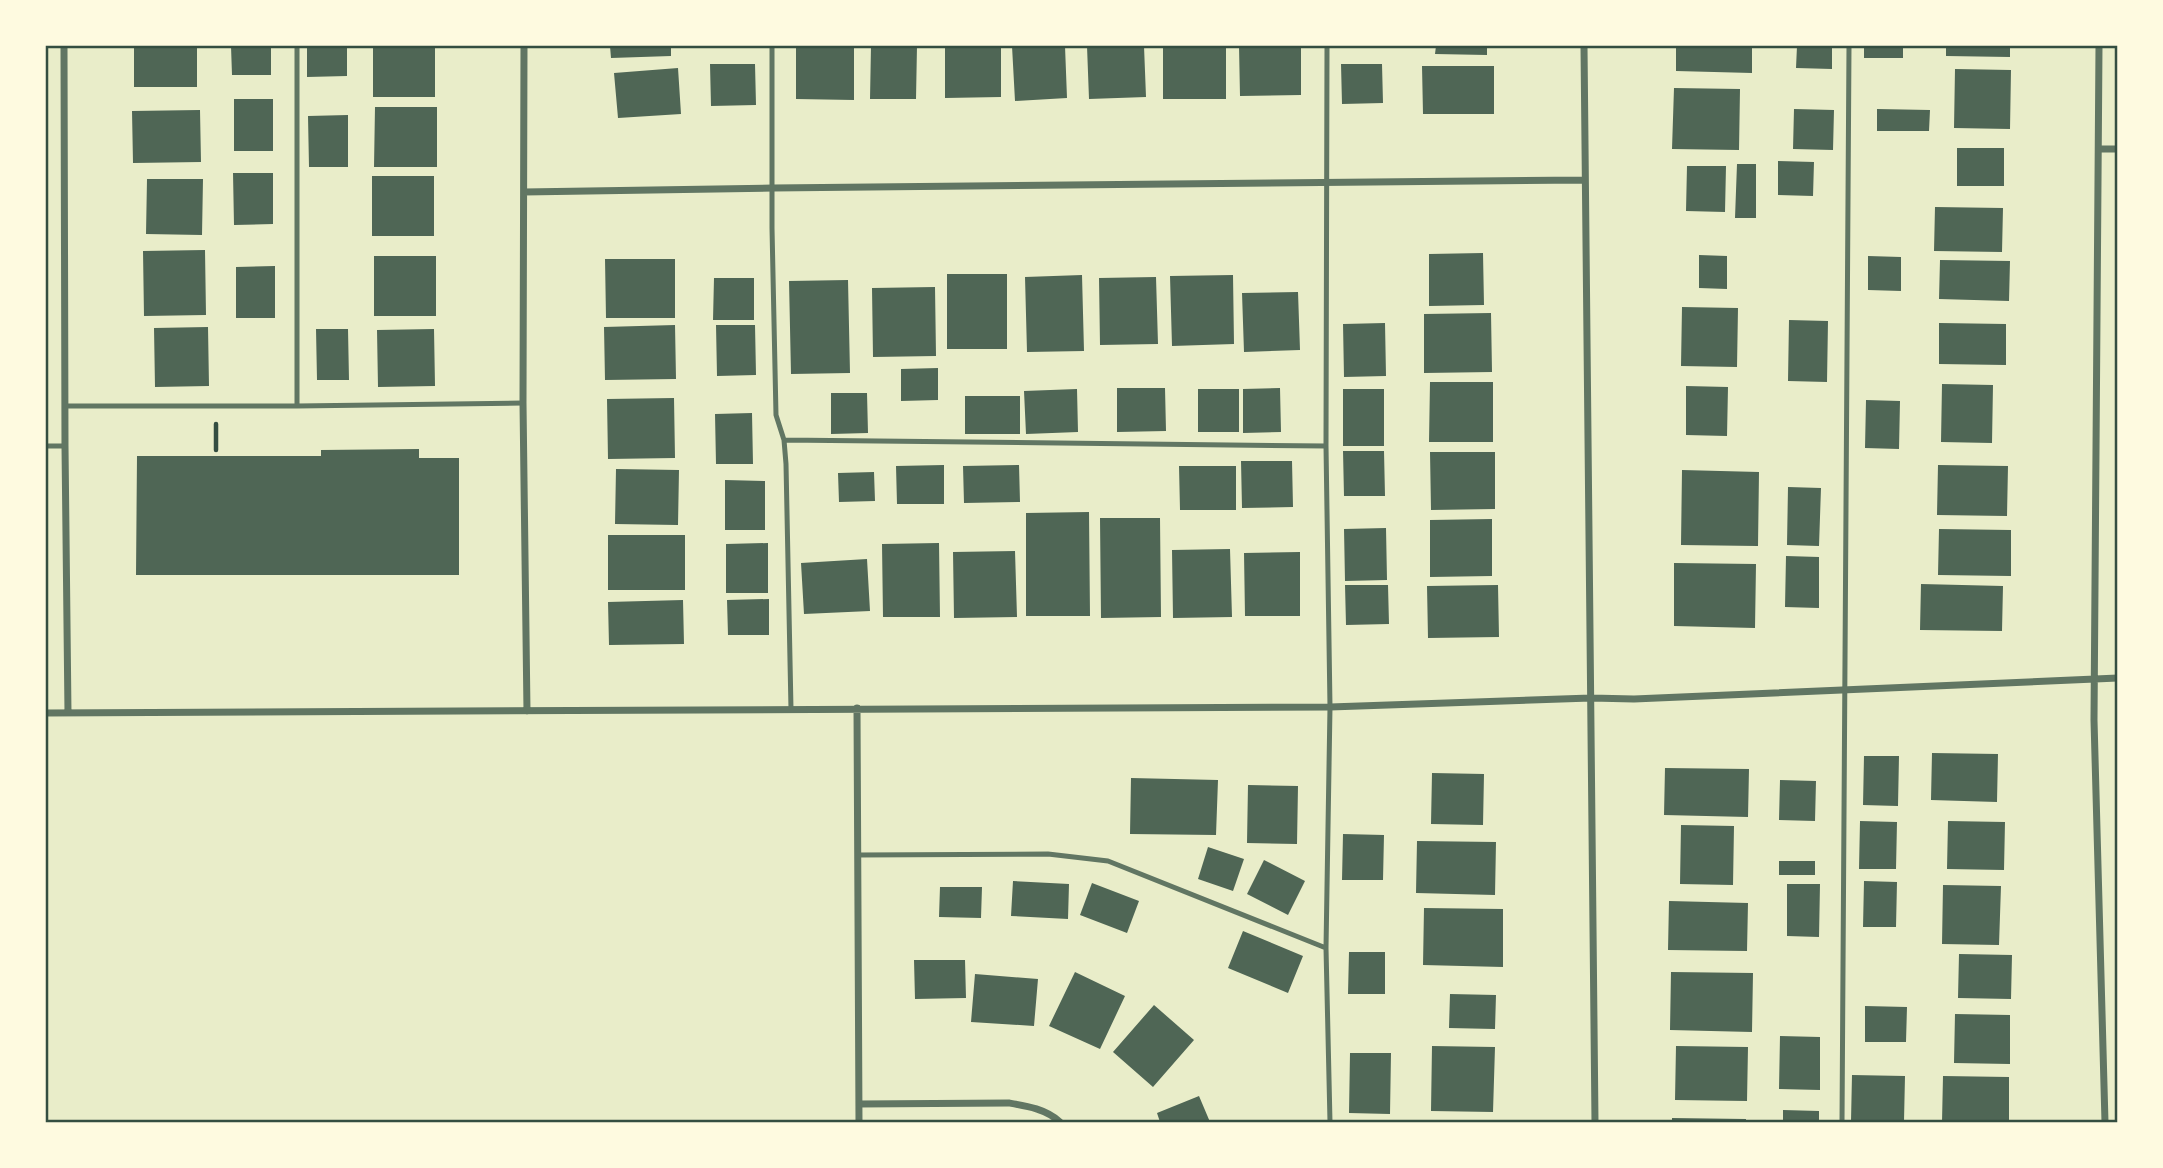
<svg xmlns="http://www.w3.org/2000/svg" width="2163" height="1168" font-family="'Sofia Sans Condensed',sans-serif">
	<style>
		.building { fill: #4f6655 }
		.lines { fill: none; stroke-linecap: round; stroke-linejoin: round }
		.path { stroke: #344e41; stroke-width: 4.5 }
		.service { stroke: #617663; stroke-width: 5 }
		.minor { stroke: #617663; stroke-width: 7 }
		.neatline { fill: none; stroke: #344e41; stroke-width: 2.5 }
	</style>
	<rect width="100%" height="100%" fill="#e9edc9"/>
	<!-- building -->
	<path class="building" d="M134,46h63v41h-63z
		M231,46h40v29h-39z
		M307,46h40v30l-40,1z
		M373,46h62v51h-62z
		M610,46h61v10l-60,2z
		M796,46h58v54l-58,-1z
		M871,46h46l-1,53h-46z
		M945,46h56v51l-56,1z
		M1012,46h53l2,52 -52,3z
		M1087,46h57l2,51 -57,2z
		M1163,46h63v53h-63z
		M1239,46h62v49l-61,1z
		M1436,46h51v9l-52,-1z
		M1676,46h76v27l-76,-2z
		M1797,46h35v23l-36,-1z
		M1864,46h39v12h-39z
		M1946,46h64v11l-64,-1z
		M710,64h45l1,41 -45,1z
		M1341,64h41l1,39 -41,1z
		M1422,66h72v48h-71z
		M678,68l3,46 -63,4 -4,-45z
		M1955,69l56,1 -1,59 -56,-1z
		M1674,88l66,1 -1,61 -67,-1z
		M234,99h39v52h-39z
		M375,107h62v60h-63z
		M1794,109l40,1 -1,40 -40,-1z
		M1877,109l53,1 -1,21h-52z
		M200,110l1,52 -68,1 -1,-52z
		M348,115v52h-39l-1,-51z
		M1957,148h47v38h-47z
		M1778,161l36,1 -1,34 -35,-1z
		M1737,164h19v54h-21z
		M1687,166h39l-1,46 -39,-1z
		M233,173h40v51l-39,1z
		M372,176h62v60h-62z
		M147,179h56l-1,56 -56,-1z
		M1935,207l68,1 -1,44 -68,-1z
		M205,250l1,65 -62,1 -1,-65z
		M1483,253l1,52 -55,1v-52z
		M1699,255l28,1v33l-28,-1z
		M374,256h62v60h-62z
		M1868,256l33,1v34l-33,-1z
		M605,259h70v59h-69z
		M1940,260l70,1 -1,40 -70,-2z
		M275,266v52h-39v-51z
		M947,274h60v75h-60z
		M1082,275l2,76 -57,1 -2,-75z
		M1233,275l1,69 -62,2 -2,-70z
		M1156,277l2,67 -58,1 -1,-67z
		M714,278h40v42h-41z
		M848,280l2,93 -59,1 -2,-93z
		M935,287l1,69 -63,1 -1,-69z
		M1298,292l2,58 -56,2 -2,-59z
		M1682,307l56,1 -1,59 -56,-1z
		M1491,313l1,59 -68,1v-59z
		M1789,320l39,1 -1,61 -39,-1z
		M1385,323l1,53 -42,1 -1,-53z
		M1939,323l67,1v41l-67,-1z
		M675,325l1,54 -71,1 -1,-53z
		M716,325h39l1,50 -39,1z
		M208,327l1,59 -54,1 -1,-59z
		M316,329h32l1,51h-32z
		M434,329l1,57 -57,1 -1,-57z
		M938,368v32l-37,1v-32z
		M1430,382h63v60h-64z
		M1942,384l51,1 -1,58 -51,-1z
		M1686,386l42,1 -1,49 -41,-1z
		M1117,388h48l1,43 -49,1z
		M1280,388l1,44 -38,1v-44z
		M1077,389l1,43 -52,2 -2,-43z
		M1198,389h41v43h-41z
		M1343,389h41v57h-41z
		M831,393h36l1,40 -37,1z
		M965,396h55v38h-55z
		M674,398l1,60 -67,1 -1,-60z
		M1866,400l34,1 -1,48 -34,-1z
		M752,413l1,51h-37l-1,-50z
		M419,449v9h40v117h-323l1,-119h184v-6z
		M1343,451h41l1,45h-41z
		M1430,452h65v57l-64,1z
		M1241,461h51l1,46 -51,1z
		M944,465v39h-47l-1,-38z
		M1019,465l1,37 -56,1 -1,-37z
		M1938,465l70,1 -1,50 -70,-1z
		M1179,466h57v44h-56z
		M616,469l63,1 -1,55 -63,-1z
		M1682,470l77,2 -1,74 -77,-1z
		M874,472l1,29 -36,1 -1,-29z
		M725,480l40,1v49h-40z
		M1788,487l33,1 -2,58 -32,-1z
		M1089,512l1,104h-64v-103z
		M1100,518h60l1,99 -60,1z
		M1492,519v57l-62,1v-57z
		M1386,528l1,52 -42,1 -1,-52z
		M1939,529l72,1v46l-73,-1z
		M608,535h77v55h-77z
		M768,543v50h-42v-49z
		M939,543l1,74h-57l-1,-73z
		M1230,549l2,68 -59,1 -1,-68z
		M1015,551l2,66 -63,1 -1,-66z
		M1300,552v64h-55l-1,-63z
		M1786,556l33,1v51l-34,-1z
		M867,559l3,52 -66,3 -3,-51z
		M1674,563l82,1 -1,64 -81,-2z
		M1921,584l82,2 -1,45 -82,-1z
		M1345,585h43l1,39 -43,1z
		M1498,585l1,52 -71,1 -1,-52z
		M769,599v36h-41l-1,-35z
		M683,600l1,44 -75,1 -1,-43z
		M1932,753l66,1 -1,48 -66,-2z
		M1864,756h35l-1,50 -35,-1z
		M1665,768l84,1 -1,48 -84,-2z
		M1432,773l52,1 -1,51 -52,-1z
		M1131,778l87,2 -2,55 -86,-1z
		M1780,780l36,1 -1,40 -36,-1z
		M1248,785l50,1 -1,58 -50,-1z
		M1860,821l37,1 -1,47h-37z
		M1948,821l57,1 -1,48 -57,-1z
		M1681,825l53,1 -1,59 -53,-1z
		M1343,834l41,1 -1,45h-41z
		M1417,841l79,1 -1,53 -79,-2z
		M1208,847l36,12 -11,32 -35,-12z
		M1264,860l41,21 -17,34 -41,-21z
		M1779,861h36v14h-36z
		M1013,881l56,3 -1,35 -57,-3z
		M1864,881l33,1 -1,45h-33z
		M1092,883l47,18 -12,32 -47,-18z
		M1787,884h33l-1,53 -32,-1z
		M1943,885l58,1 -2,59 -57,-1z
		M940,887h42l-1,31 -42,-1z
		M1669,901l79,2 -1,48 -79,-1z
		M1424,908l79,1v58l-80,-2z
		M1243,931l60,25 -15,37 -60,-25z
		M1349,952h36v42h-37z
		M1959,954l53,1 -1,44 -53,-1z
		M914,960h51l1,38 -51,1z
		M1075,972l50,24 -25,53 -51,-23z
		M1671,972l82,1 -1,59 -82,-2z
		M975,974l63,5 -4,47 -63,-4z
		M1450,994l46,1 -1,34 -46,-1z
		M1154,1005l40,35 -41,47 -40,-35z
		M1865,1006l42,1 -1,35h-41z
		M1955,1014l55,1v49l-56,-1z
		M1780,1036l40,1v53l-41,-1z
		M1432,1046l63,1 -2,65 -62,-1z
		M1676,1046l72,1 -1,54 -72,-1z
		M1350,1053h41l-1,61 -41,-1z
		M1852,1075l53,1 -1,45h-53z
		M1943,1076l66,1v45h-67z
		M1199,1096l11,26h-50l-3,-9z
		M1783,1110l36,1v11h-36z
		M1672,1118l74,1v3h-74z"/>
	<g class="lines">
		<!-- path -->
		<path class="path" d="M216,450v-26"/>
		<!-- service -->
		<path class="service" d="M297,46v360
			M772,46v182l4,187 8,25 542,6
			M1327,46l-1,400 4,261 -4,241 4,174
			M65,406h232l226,-3
			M784,440l2,24 5,245
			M46,446h19
			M858,855l190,-1 60,7 218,87
			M1842,1122l7,-1076"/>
		<!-- minor -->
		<path class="minor" d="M64,46l1,400 3,267
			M524,46l-1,357 4,308
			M1584,46l11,1076
			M2099,46l-5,674 11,402
			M2099,149h19
			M524,192l249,-4 811,-8
			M857,708l2,414
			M46,713l1284,-6 261,-9 43,1 484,-21
			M859,1104l150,-1c18,3 37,6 51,19"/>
	</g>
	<!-- border -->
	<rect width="2163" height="1168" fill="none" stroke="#fefae0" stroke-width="94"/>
	<rect x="47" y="47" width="2069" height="1074" class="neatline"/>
</svg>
